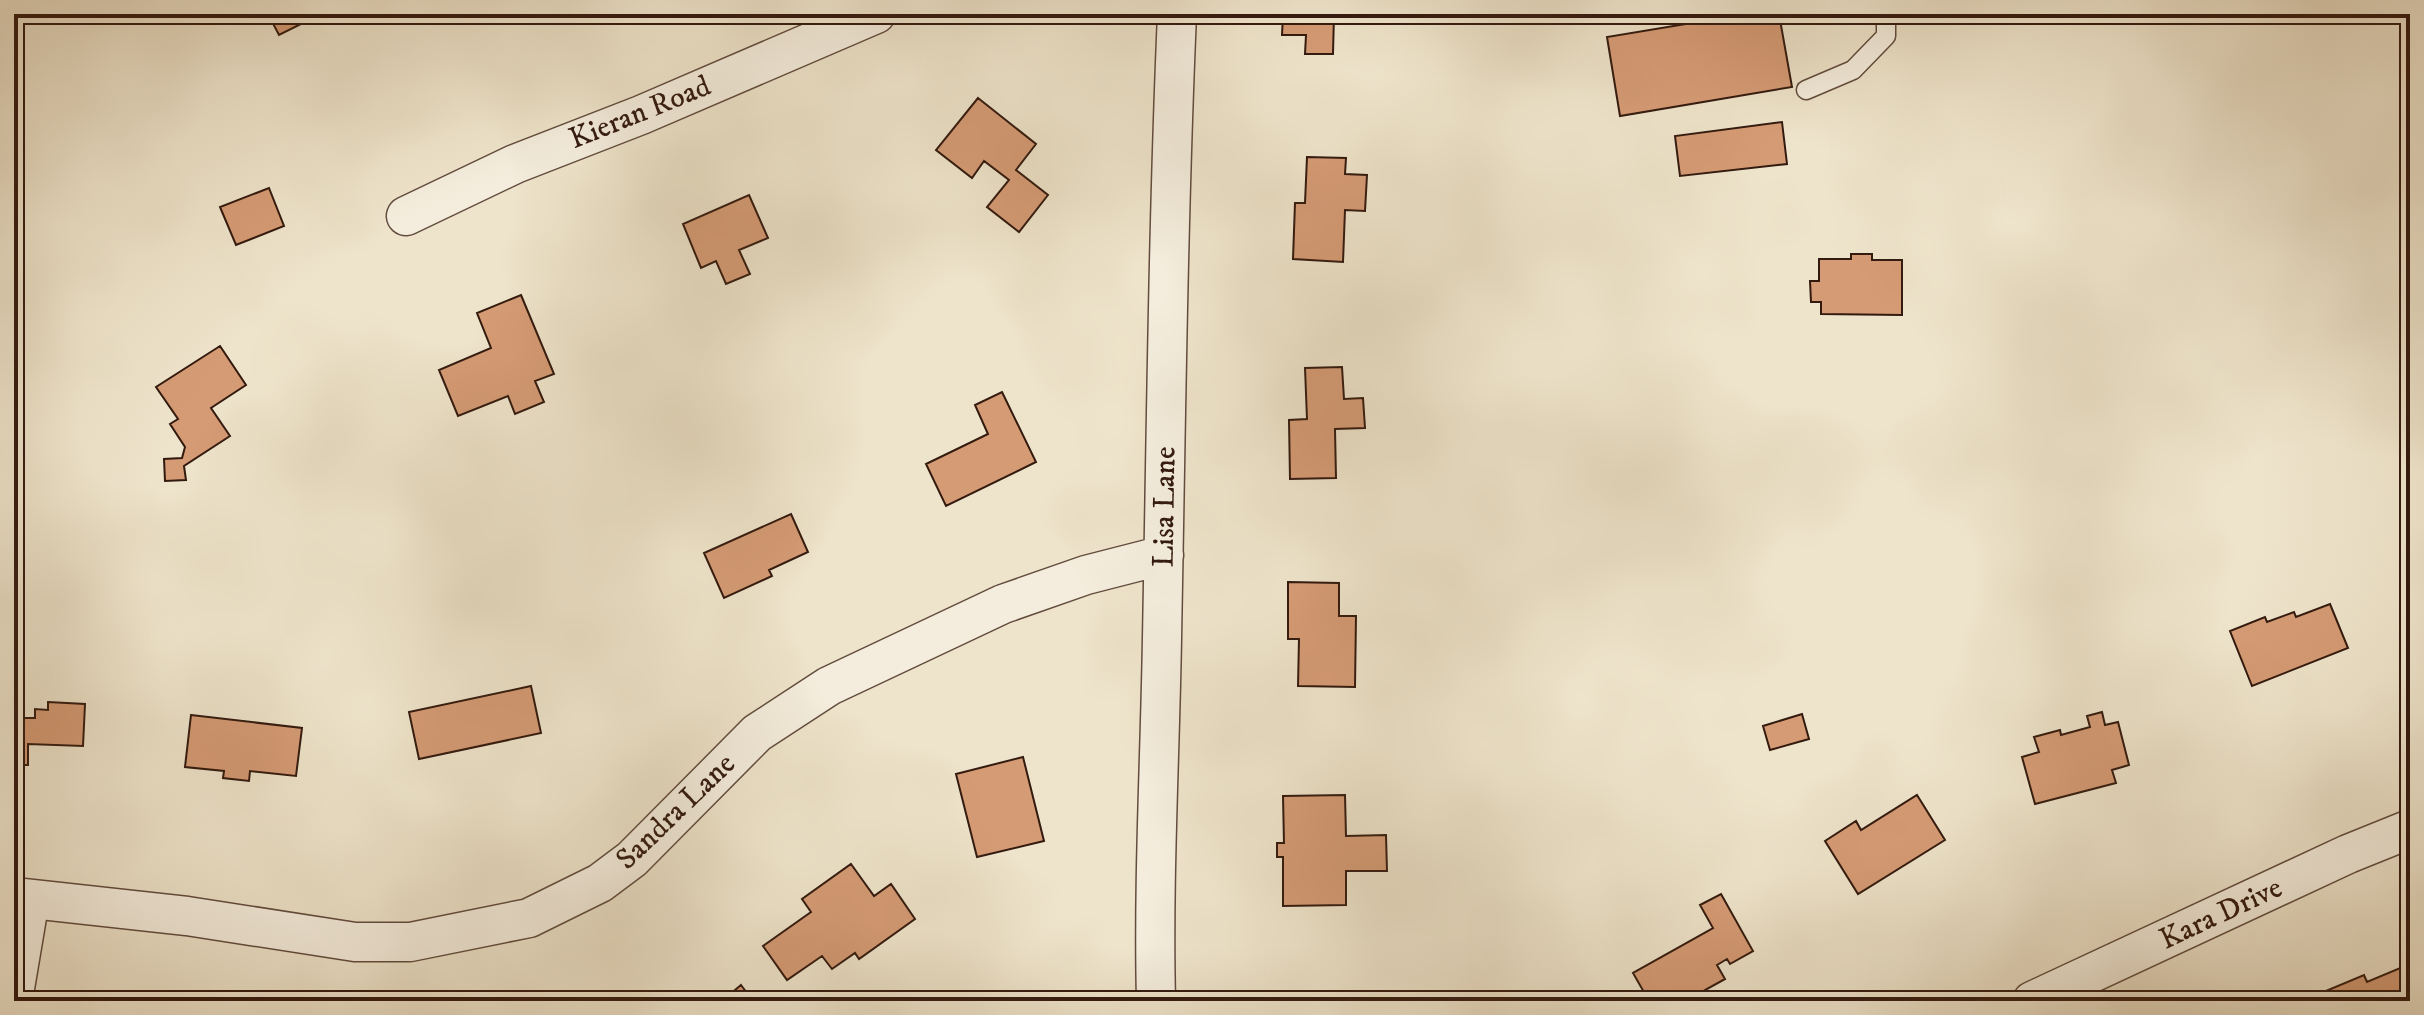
<svg xmlns="http://www.w3.org/2000/svg" width="2424" height="1015" font-family="'IM FELL DW Pica',serif">
	<style>
		.building { fill: #d59b75; stroke: #331a0f; stroke-width: 2 }
		.lines { fill: none; stroke-linecap: round; stroke-linejoin: round }
		.service-casing { stroke: #624c3e; stroke-width: 21 }
		.minor-casing { stroke: #624c3e; stroke-width: 41 }
		.service { stroke: #f4eddd; stroke-width: 18 }
		.minor { stroke: #f4eddd; stroke-width: 38 }
		.labels { text-anchor: middle; dominant-baseline: central; stroke-width: 6; stroke-linejoin: round; paint-order: stroke }
		.street-label { font-size: 30px; fill: #331a0f; stroke: #f4eddd }
	</style>
	<rect width="100%" height="100%" fill="#eee4cb"/>
	<filter id="stains"><feTurbulence type="fractalNoise" baseFrequency=".0025" numOctaves="4"/><feColorMatrix values="0 0 0 0 .2 0 0 0 0 .09 0 0 0 0 .02 0 0 0 .5 -.17"/></filter>
	<radialGradient id="worn" r=".72"><stop offset=".6" stop-color="#630" stop-opacity="0"/><stop offset="1" stop-color="#630" stop-opacity=".3"/></radialGradient>
	<!-- building -->
	<path class="building" d="M268,14h53l-42,21z
		M1283,14h51l-1,40h-28l1,-19h-24z
		M1746,14h33l13,73 -172,29 -13,-79z
		M978,98l58,46 -20,26 32,25 -29,37 -32,-25 22,-27 -25,-19 -12,17 -36,-28z
		M1782,122l5,42 -107,12 -5,-40z
		M1307,157l39,1 -1,16 22,1 -2,36 -20,-1 -2,52 -50,-3 2,-56h10z
		M269,188l15,38 -48,19 -16,-38z
		M749,195l19,43 -29,12 11,24 -24,10 -10,-23 -15,7 -18,-44z
		M1851,254h21v6h30v55l-81,-1v-12h-10l-1,-21h9v-22h32z
		M521,295l33,79 -19,7 9,21 -29,12 -7,-18 -50,20 -19,-46 52,-22 -14,-35z
		M220,346l26,39 -35,23 19,28 -46,30 2,14 -21,1 -1,-22 18,-1 3,-11 -15,-23 8,-5 -22,-32z
		M1342,367l2,32 19,-1 2,30 -30,1 1,49 -46,1 -1,-59 18,-1 -2,-51z
		M1002,392l34,70 -90,44 -20,-42 62,-30 -13,-29z
		M791,514l17,38 -39,18 3,6 -48,22 -20,-45z
		M1288,582l51,1v33h17l-1,71 -57,-1 1,-47h-11z
		M2330,604l18,44 -96,38 -22,-55 35,-14 2,5 27,-10 2,5z
		M531,686l10,47 -122,26 -10,-47z
		M48,702l37,2 -2,42 -55,-2v21h-14v-47h21v-9l13,1z
		M2102,712l3,13 13,-3 11,43 -17,5 4,13 -81,21 -13,-47 17,-5 -5,-15 26,-7 1,5 29,-8 -3,-11z
		M1802,714l7,25 -39,11 -7,-24z
		M191,715l111,13 -6,48 -46,-5 -1,10 -26,-3 1,-7 -39,-4z
		M1023,757l21,84 -67,16 -21,-83z
		M1345,795l1,41 40,-1 1,36h-41v34l-63,1v-49h-6v-14h7l-1,-47z
		M1917,795l28,45 -87,54 -33,-53 31,-20 5,9z
		M851,864l23,32 17,-12 24,35 -56,40 -4,-6 -23,16 -10,-13 -35,24 -24,-34 48,-34 -9,-13z
		M1721,894l32,57 -23,13 -3,-5 -10,6 8,14 -20,11 6,8 -5,3h-57l-16,-28 80,-45 -13,-23z
		M2405,966l5,12v23h-108l62,-26 3,7z
		M741,985l12,16h-31z"/>
	<g class="lines">
		<!-- service casing -->
		<g class="service-casing">
			<path id="service" d="M1806,90l47,-20 33,-34v-22"/>
		</g>
		<!-- minor casing -->
		<g class="minor-casing">
			<path id="minor" d="M406,216l109,-52 126,-49 235,-101
				M14,897l173,19 168,26h55l119,-24 71,-35 32,-24 125,-126 72,-47 174,-82 83,-29 78,-20
				M14,994l16,-95
				M1156,1001c-3,-121 4,-242 6,-363 4,-208 6,-416 15,-624
				M2032,1001l316,-147 62,-25"/>
		</g>
		<!-- service -->
		<use href="#service" class="service"/>
		<!-- minor -->
		<use href="#minor" class="minor"/>
	</g>
	<g class="labels">
		<!-- street labels -->
		<g class="street-label">
			<text transform="translate(640 113) rotate(-22)">Kieran Road</text>
			<text transform="translate(1165 507) rotate(-89)">Lisa Lane</text>
			<text transform="translate(676 812) rotate(-44)">Sandra Lane</text>
			<text transform="translate(2221 914) rotate(-25)">Kara Drive</text>
		</g>
	</g>
	<!-- margin -->
	<rect width="2424" height="1015" fill="none" stroke="#eee4cb" stroke-width="48"/>
	<rect x="16" y="16" width="2392" height="983" fill="none" stroke="#331a0f" stroke-width="4"/>
	<rect x="24" y="24" width="2376" height="967" fill="none" stroke="#331a0f" stroke-width="2"/>
	<rect width="100%" height="100%" filter="url(#stains)"/>
	<rect width="100%" height="100%" fill="url(#worn)"/>
</svg>
